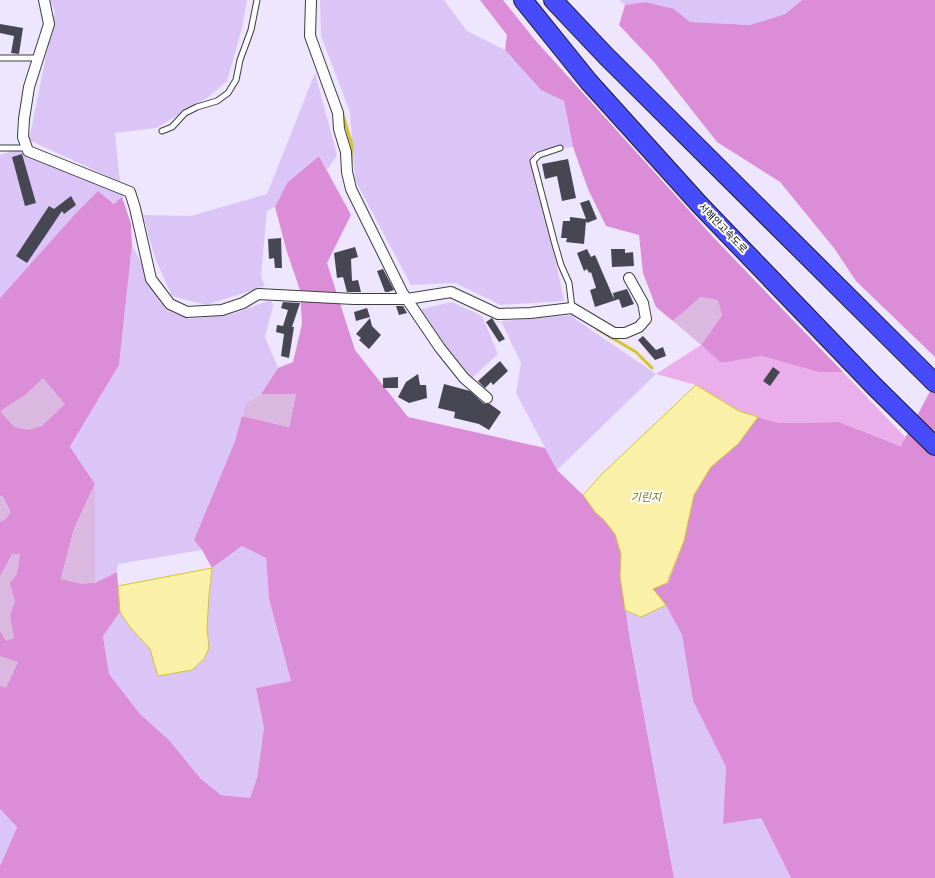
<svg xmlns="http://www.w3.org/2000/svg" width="935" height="878" font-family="Merriweather,'Noto Sans KR',serif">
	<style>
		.farmland { fill: #dac5f6 }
		.green { fill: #eaafeb }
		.forest { fill: #dc8dd7 }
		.cemetery { fill: #dab8e0 }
		.water { fill: #faf0a8; stroke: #d4c52b }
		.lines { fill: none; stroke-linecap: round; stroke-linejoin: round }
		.stream { stroke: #d4c52b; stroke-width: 3 }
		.building { fill: #464753 }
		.service-casing { stroke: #3d3d3d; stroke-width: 7 }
		.minor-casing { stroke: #3d3d3d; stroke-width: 12 }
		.motorway-casing { stroke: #1b1b1b; stroke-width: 20 }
		.service { stroke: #fff; stroke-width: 5 }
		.minor { stroke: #fff; stroke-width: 10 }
		.motorway { stroke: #464cfd; stroke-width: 18 }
		.labels { text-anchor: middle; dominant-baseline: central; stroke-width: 4; stroke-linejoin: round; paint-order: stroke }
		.street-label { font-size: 10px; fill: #0a0a0a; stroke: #fff }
		.water-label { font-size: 11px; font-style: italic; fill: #7c770f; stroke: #fff }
	</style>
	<rect width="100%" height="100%" fill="#eee6ff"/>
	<!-- farmland -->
	<path class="farmland" d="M50,0h197l-5,28 -15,53 -20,17 -51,30 -41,5 5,49 -91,-42 26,-128z
		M320,0h124l23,31 38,19 36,40 23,11 9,46 -40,5 31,149 -63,4 -46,-22 -44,2 -56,-105 -5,-68 -29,-76z
		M619,0h183l-17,14 -35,11 -60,-3 -16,-13 -28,-7 -21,3z
		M315,73l22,82 -10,15 -8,-14 -32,27 -12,24 -8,4 -6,65 4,10 -59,19 -34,-9 -17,-38 -12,-43 48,1 76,-22z
		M20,148l107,45 -12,11 -17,-13 -22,22 -76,85v-143z
		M132,245l33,63 24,11 43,-5 39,-14 2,6 -8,31 13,31 -17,26 -15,9 -11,38 -41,99 8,10 -84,14 -1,8 -22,11v-99l-25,-36 49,-83z
		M452,302l30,14 16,38 -26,24 -29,-36 -22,-33z
		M573,315l2,4 81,55 -99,96 -41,-77 5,-30 -20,-42z
		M242,546l24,12 3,41 22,82 -35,7 8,40 -7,50 -7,20 -29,-3 -20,-16 -32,-39 -29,-26 -31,-40 -6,-38 17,-24 10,15 20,22 8,26 34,-5 17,-22 -2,-21 2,-31 3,-28z
		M666,605l16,30 11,66 33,66 -3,57 37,-7 31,61h-117l-49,-268 16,7z
		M0,809l17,17 -17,40z"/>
	<!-- green -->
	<path class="green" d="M701,345l20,18 41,-7 56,16h25l63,66 -4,8 -63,-24 -61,1 -39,-12 -43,-26 -40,-11z"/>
	<!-- forest -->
	<path class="forest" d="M480,0h23l32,40 178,197 130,135h-25l-56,-16 -41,7 -20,-18 21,-30 -21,-18 -28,24 -17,-14 -13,-34 -4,-38 -33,-9 -18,-37 -15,-42 -9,-46 -23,-11 -36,-40 2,-15z
		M802,0h133v357l-79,-76 -22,-33 -54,-66 -63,-40 -63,-80 -35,-37 6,-20 21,-3 28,7 16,13 60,3 35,-11z
		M319,156l32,59 -24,48 28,87 53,67 137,31 12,22 26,25 12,17 9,8 11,14 6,20 -1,22 10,63 44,239h-674v-12l17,-39 -17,-18v-511l76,-85 22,-22 16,13 8,-7 9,27 1,21 -13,120 -49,82 25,37 -21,45 -13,50 34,4 22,-11 3,40 -17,24 6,38 31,40 29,26 32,39 20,16 29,3 7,-20 7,-50 -8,-40 35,-7 -22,-82 -3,-41 -24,-12 -30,22 -10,-18 -8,-10 41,-99 7,-25 47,11 7,-33h-35l17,-26 15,-6 9,-38 -2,-34 -13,-38 -12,-45 12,-24z
		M935,382v496h-144l-30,-60 -38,6 3,-57 -33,-66 -11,-66 -16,-30 -14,-16 16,-6 16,-42 10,-46 17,-28 27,-23 20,-27 21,6 60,-1 62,24z"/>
	<!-- cemetery -->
	<path class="cemetery" d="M701,297l17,3 4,15 -21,30 -28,-24z
		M43,378l22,26 -23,22 -14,4 -14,-3 -14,-16 25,-16z
		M261,394h35l-7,33 -47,-11 4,-13z
		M95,484v99l-14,1 -20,-5 13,-50z
		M2,495l9,17 -5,7 -6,3v-26z
		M12,554h8l-3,20 -7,9 5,19 -5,13 4,23 -8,3 -6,-10v-55z
		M0,656l18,6 -12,26 -6,-2z"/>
	<!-- water -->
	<path class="water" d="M696,385l43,26 19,6 -20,27 -27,23 -17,28 -10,46 -17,42 -14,6 13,16 -25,12 -16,-7 -5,-34 1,-22 -6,-20 -11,-14 -9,-8 -12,-17 19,-21z
		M212,568l-3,28 -2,31 2,21 -5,11 -12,11 -34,6 -8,-27 -20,-22 -10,-15 -2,-26z"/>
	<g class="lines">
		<!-- stream -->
		<path class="stream" d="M342,112l10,33 -1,20
			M597,329l39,23 16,16"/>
	</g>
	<!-- building -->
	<path class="building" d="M0,24l23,4 -4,26 -8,-1 3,-17 -14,-3z
		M22,154l14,49 -11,3 -13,-49z
		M568,159l8,39 -14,3 -5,-25 -12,3 -3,-15z
		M71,196l5,9 -12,9 -2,-3 -35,52 -11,-7 33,-50 5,3z
		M589,200l8,19 -10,4 -1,-2 -2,23 -18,-2 1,-4h-6l2,-17h7v-4l16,2 -6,-16z
		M281,238l1,30h-7l-1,-10 -5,1 -1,-20z
		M355,247l3,10 -7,2 1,22 6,-1 3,12h-14l-4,-15 -6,1 -3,-25z
		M587,249l4,8 4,-2 19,44 -1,-6 14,-4 7,15 -12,4 -3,-9 -24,8 -5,-17 6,-2 -5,-16 -2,1 -2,-4 -3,2 -7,-18z
		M611,249h14v4l8,-1 1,14 -22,1z
		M383,269l11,21 -6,2h-3l-8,-21z
		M283,302l17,1 -8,24h2l-5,31 -8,-2 3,-22 -8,-2 1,-7 6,1 5,-16 -7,-2z
		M396,306h7l4,7 -8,2z
		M367,308l3,9 -14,4 -2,-9z
		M370,318l2,8 9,9 -12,14 -10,-9 2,-2 -5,-4z
		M492,318l13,21 -6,3 -13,-20z
		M643,336l13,14 7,-3 3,9 -11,4 -17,-20z
		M500,361l8,10 -15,14 -2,-3 -6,6 -7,-7z
		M773,367l7,5 -10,14 -7,-5z
		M418,374l2,11h6l1,13 -18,5 -11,-6 8,-15z
		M398,377v11h-15v-10z
		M444,384l26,7 13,12 3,1h4l11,8 -12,18 -10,-6 -25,-6 1,-6 -17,-4z"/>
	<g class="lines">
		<!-- service casing -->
		<g class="service-casing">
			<path id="service" d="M0,58h38
				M162,131l10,-4 13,-14 12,-6 20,-6 11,-8 8,-13 4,-20 11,-30 6,-30
				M0,148h27
				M560,148l-21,7 -6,6 21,80 7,24 8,18 3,25"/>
		</g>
		<!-- minor casing -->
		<g class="minor-casing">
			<path id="minor" d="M44,0l5,24 -20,63 -5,32 -1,18 5,14 102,41 5,16 16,71 19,25 17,8 35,-2 21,-7 15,-9 96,5h53l44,-7 47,22 32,-1 42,-5 42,25h11l14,-6 7,-8 -3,-16 -14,-25
				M311,0l-1,36 28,77 1,16 7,23 1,20 4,17 51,103 38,56 24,30 23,20"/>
		</g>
		<!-- motorway casing -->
		<g class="motorway-casing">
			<path id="motorway" d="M523,0l66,82 111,123 174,181 61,60
				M553,0l53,56 329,327"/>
		</g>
		<!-- service -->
		<use href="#service" class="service"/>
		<!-- minor -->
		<use href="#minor" class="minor"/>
		<!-- motorway -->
		<use href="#motorway" class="motorway"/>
	</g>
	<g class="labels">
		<!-- street labels -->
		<g class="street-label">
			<text transform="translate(723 228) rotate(46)">서해안고속도로</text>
		</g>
		<!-- water labels -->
		<g class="water-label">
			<text x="646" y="497">기린지</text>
		</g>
	</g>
</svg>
